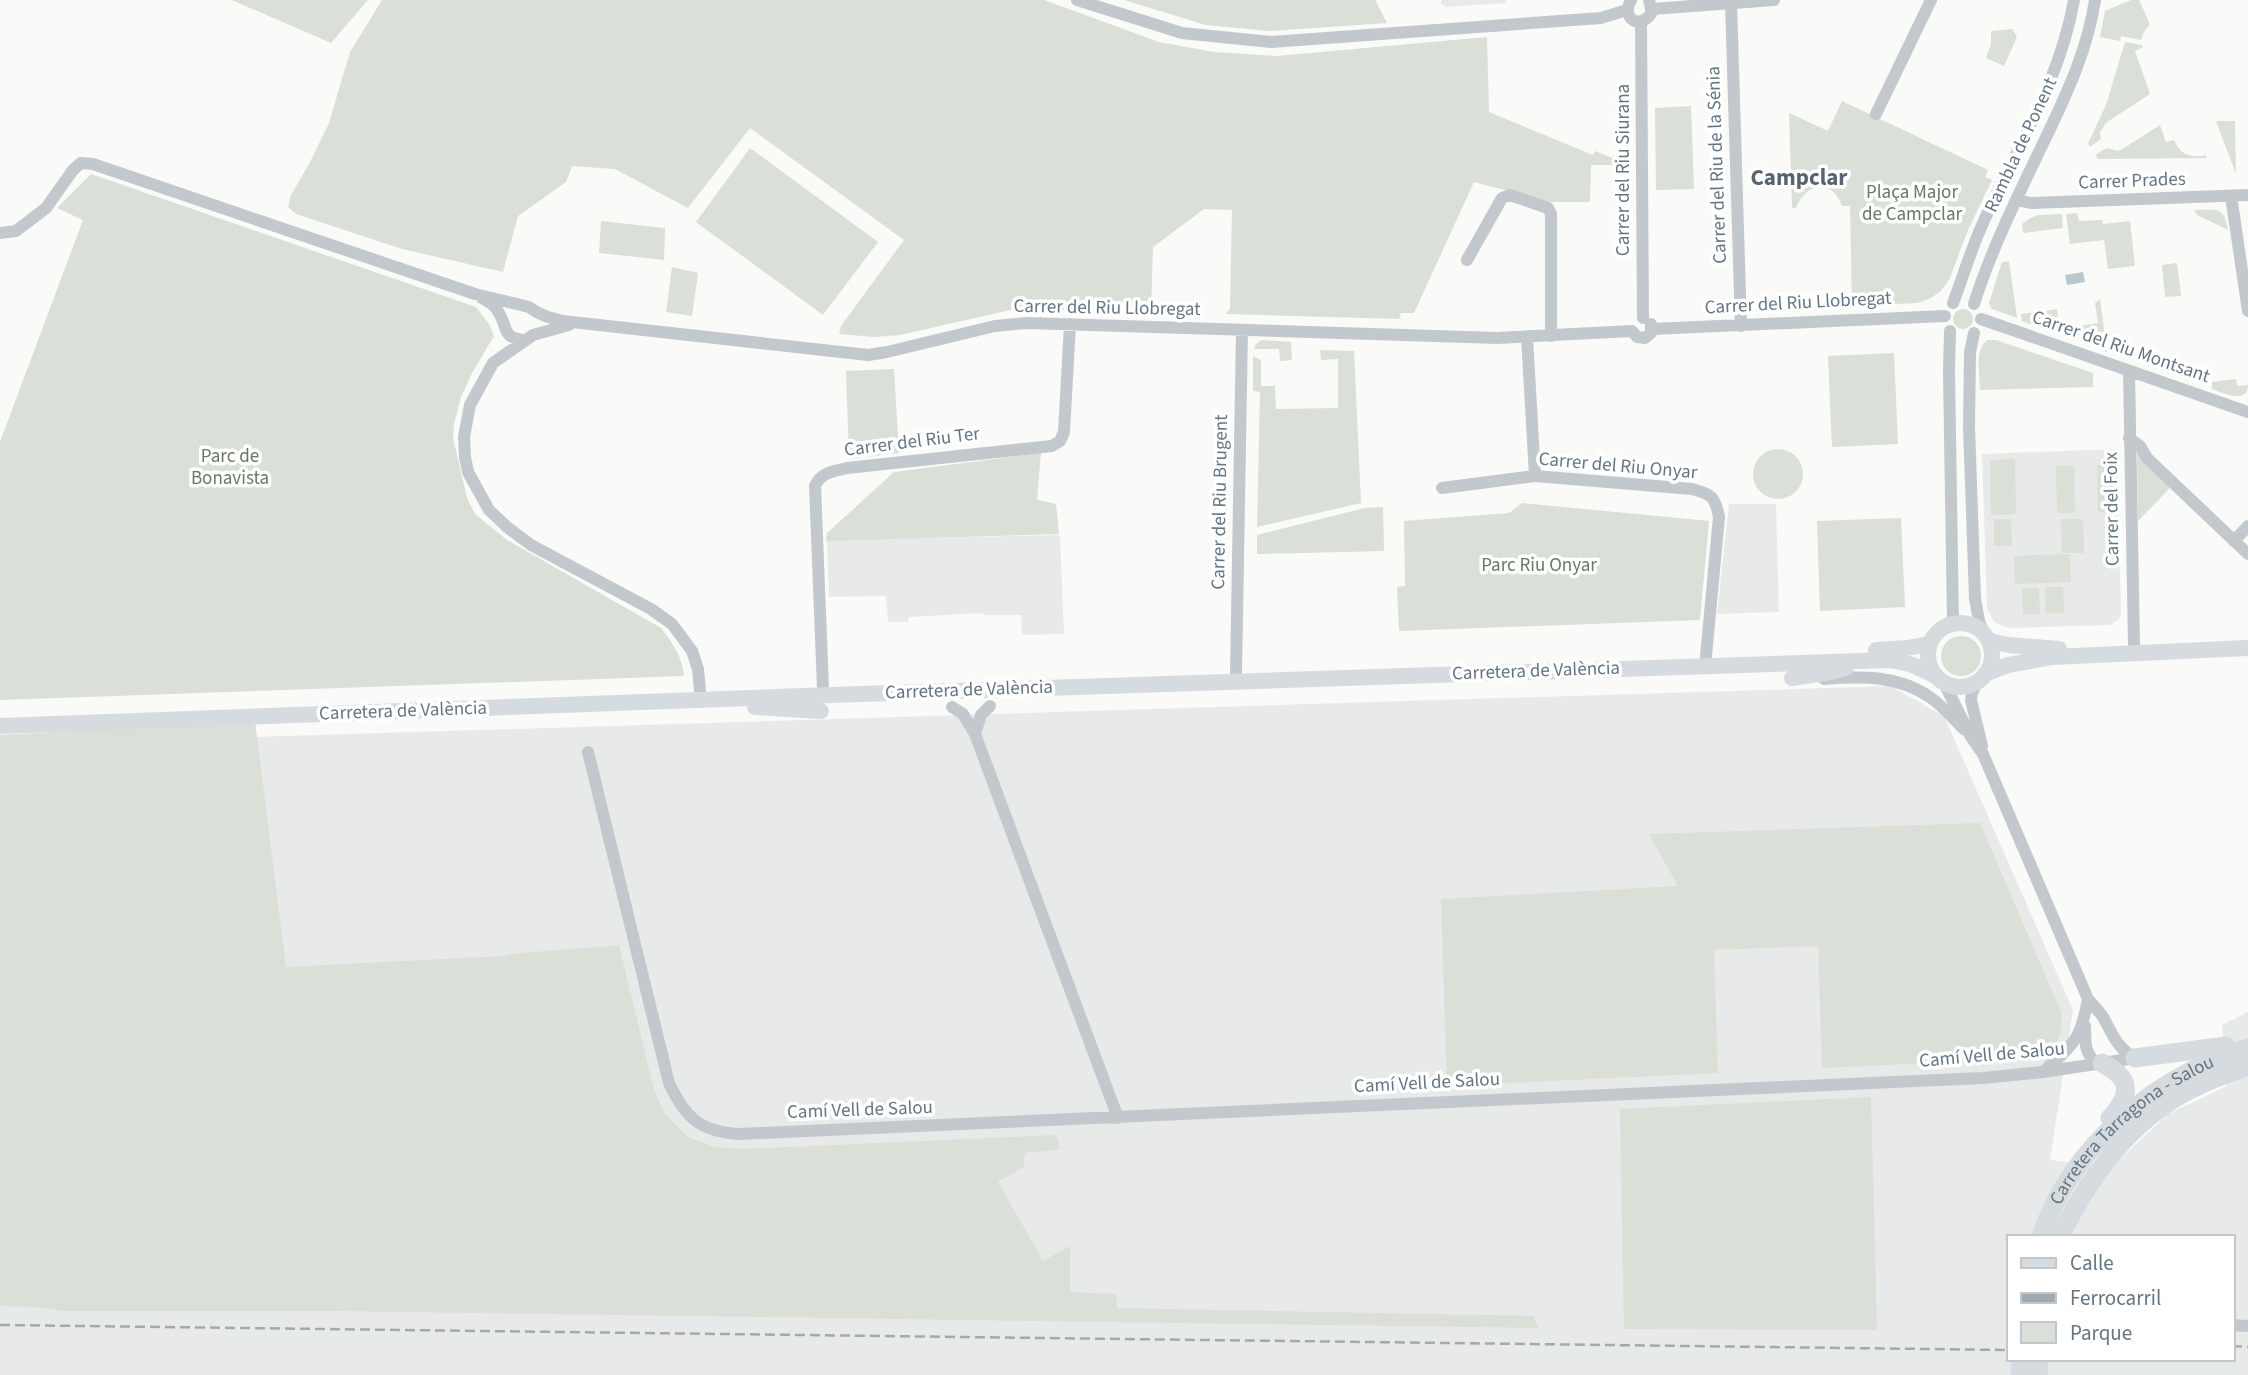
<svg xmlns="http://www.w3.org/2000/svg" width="2248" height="1375" font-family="'Source Sans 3',sans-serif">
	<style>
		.built { fill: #e8e9e9; fill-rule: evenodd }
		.green { fill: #dadfd7 }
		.water { fill: #bbc7cb }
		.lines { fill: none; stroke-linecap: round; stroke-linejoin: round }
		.minor { stroke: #c3c8cc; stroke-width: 12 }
		.secondary { stroke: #d6dbdf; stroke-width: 16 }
		.trunk { stroke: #d6dbdf; stroke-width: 19 }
		.rail { stroke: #a2aab0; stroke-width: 2.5; stroke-dasharray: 10 5; stroke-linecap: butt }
		.labels { text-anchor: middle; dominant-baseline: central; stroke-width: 7; stroke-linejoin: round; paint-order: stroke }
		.street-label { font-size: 19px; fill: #657683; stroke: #fff }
		.park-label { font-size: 19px; fill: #687a64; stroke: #fff }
		.quarter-label { font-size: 23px; font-weight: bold; fill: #57646e; stroke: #fff }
	</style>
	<rect width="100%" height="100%" fill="#fafaf8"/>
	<!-- built -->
	<path class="built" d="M1441,0h65v3l-60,4 -5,-3z
		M2117,449l4,165 -2,5 -9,6 -101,3 -15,-6 -7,-14 -5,-154z
		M1729,504h47l3,108 -62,2z
		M1060,535l4,99 -42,1 -1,-20h-38v-2l-74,4 -1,5h-20l-2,-26 -57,1 -2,-57z
		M1890,686l54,30 129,294 -23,150 61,8 57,-54 59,-28 -5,-61 26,-13v363h-2248v-630zM2008,1237h224v122h-224z"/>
	<!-- green -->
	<path class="green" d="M232,0h136l-37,43z
		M382,0h662l115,42 55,10 63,4 210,-19 2,75 104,43 2,-4 27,11v3h-31l-1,37h-41l-75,-20 -60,131h-13l-2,6 -174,-5 5,-5 2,-99 -28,-1 -51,38 -2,65 -136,-3 -115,26 -26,2 -35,-3 2,-8 63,-86 -154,-112 -62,80 -73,-39 -43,-3 -6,16 -48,34 -15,56 -101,-23 -106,-35 -8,-7 3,-12 18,-31 20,-41 21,-71z
		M1124,0h251l12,23 -117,8 -64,-6z
		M2131,0h8l11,24 -6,8 -3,8 -20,-4 -1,5 -20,-4 5,-26z
		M2012,29l5,8 -13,29 -18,-8 5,-14v-13z
		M2125,42l17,3 1,2 -8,4 15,43 -43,28 -7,10 1,7 -11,8 -2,-4 18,-38z
		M1842,101l146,69 -3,7 7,3 -24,50 -19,50 -9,12 -11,7 -12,4 -65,3 -2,-100h-8c-10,-28 -36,-24 -46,2h-4l-3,-95 39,18z
		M1691,106l3,83 -38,1 -1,-82z
		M2216,121h19l1,53z
		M2160,125l6,17 8,-2c6,14 16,19 32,15v3l-108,1 -3,-4 12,-7 11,3 6,-3z
		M750,148l128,94 -55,73 -127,-93z
		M91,174l385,133 13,17 5,12 -22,37 -11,24 -7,27 -1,14 14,60 8,16 32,26 154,88c12,16 21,28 23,48l-684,24v-258l83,-222 -26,-12z
		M2194,210c21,0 30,-5 34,20l-31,-15z
		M2077,213l2,8 23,-1 1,4 27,-3 5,45 -27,3 -4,-29 -34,4 -4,-30z
		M2062,214l1,14 -40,5 -1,-9 8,-6 9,-3z
		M601,221l64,7 -1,32 -65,-7z
		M2009,261l8,57 -25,-9 -3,-6 13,-41z
		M2177,263l4,33 -16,1 -3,-32z
		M672,267l26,6 -6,43 -26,-4z
		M2100,299l7,53 -7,-3 -2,-11 -24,-11 24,-4 -3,-20z
		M2057,309l3,26 -38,-14 -1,-7z
		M1953 319a10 10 0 1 1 20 0a10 10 0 1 1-20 0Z
		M1262,340l29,2 1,18 -12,1 -1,-12h-25l2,-5z
		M1987,340h9l97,33v14l-113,3c0,-15 -6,-39 7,-50z
		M1320,350l34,1 7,152 -104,24 3,-135 -7,-1v-35l8,4v26h14l1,23 62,-1v-49l-17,1z
		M1894,353l4,91 -66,3 -4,-91z
		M894,369l5,84 -50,6 -3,-88z
		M2236,379l1,7 11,-1 -1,7c-10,9 -23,1 -35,-3v-7z
		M1753 474a25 25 0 1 1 50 0a25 25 0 1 1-50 0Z
		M1041,453l-4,47 19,4 3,30 -233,7 1,-8 67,-61z
		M2138,453l31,33v3l-31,32 -1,-67z
		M2015,459l1,55 -25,1 -1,-55z
		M2117,464l2,48h-21l-1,-47z
		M2056,466h18l1,47h-18z
		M1522,503l187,18 -9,99 -301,11 -2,-44 8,-1 -1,-65 105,-8z
		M1383,507l1,44 -127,3v-19l108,-27z
		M1901,518l4,89 -85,4 -3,-90z
		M1994,519h17l1,26 -18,1z
		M2061,519h22l1,34h-22z
		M2070,554l1,28 -56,2 -1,-28z
		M2045,587h18l1,26 -18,1z
		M2022,588h17l1,26h-17z
		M1941 656a20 20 0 1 1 40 0a20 20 0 1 1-40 0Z
		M255,721l31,246 217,-11 8,-2 108,-9 35,145 11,24 23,23 27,10 29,2 312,-14 4,13 -8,3 -24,1 -5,5 2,9 -27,16 45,79 27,-15v46l46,2 1,14 416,8 5,12 -1205,-17h-272l-26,-4 -35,-1v-571z
		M1980,823l81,189c2,26 -3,36 -27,46l-212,10 -4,-122 -104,4 4,123 -271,13 -6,-187 237,-13 -29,-52z
		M1871,1097l6,233 -253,-1 -4,-220z"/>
	<!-- water -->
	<path class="water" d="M2083,272l2,10 -18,3 -2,-10z"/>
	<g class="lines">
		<!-- minor -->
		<path class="minor" d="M1077,0l105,33 89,9 330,-24 26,-8
			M1631,0c-11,19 10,31 21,12l-3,-12
			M1731,3l10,323
			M1652,9l122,-9
			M1641,21l2,297
			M1876,114l55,-114
			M2231,196l17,115
			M2017,200l14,3 217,-8
			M0,233l16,-2 30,-23 27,-38 8,-7 12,1 382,130 54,13c10,8 21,11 34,14l305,34 19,-3 108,-26 32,-3 470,15 135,-7
			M1467,260l35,-62 8,-3 38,13 3,6v122
			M482,298c7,4 13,7 17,15 9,15 3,25 25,27
			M1953,303c10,-26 18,-54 30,-80 33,-74 77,-142 91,-223
			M1974,304c19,-60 48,-116 75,-173 20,-42 39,-84 46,-131
			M1981,319l267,93
			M569,325l-36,10 -40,28 -23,42 -6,32 1,20 3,15 21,38 18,17 24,18 120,64 21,15 20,27 6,18 2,23
			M1652,329l293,-13
			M1632,331l5,6 8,1 6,-5v-9
			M1950,331l-1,41 4,251
			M1974,333l-4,19 -1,75 6,171 4,23 5,13
			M1527,337l8,139
			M2129,371l5,274
			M2129,438l11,8 7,12 101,96
			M1442,488l93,-12 157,13c19,5 23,7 27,28l-13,139
			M2234,541l14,-15
			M1236,674l6,-344
			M1824,679c38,-3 75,-4 107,19 13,9 22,21 33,31
			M1977,682l-5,11 -1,7 11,46
			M1944,683l26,52 13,19 105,245c5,6 11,12 15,18 10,18 14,31 32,41
			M823,688l-8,-202c6,-14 19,-15 32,-18l205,-22 8,-5 4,-9 6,-108
			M952,707l11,7 12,20 6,-19 9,-9
			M975,734l143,384
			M588,752l81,331c16,34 30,48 69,51l1245,-56 60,-6 92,-14
			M2085,1026c1,19 -2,22 11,38
			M2043,1072c31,-29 37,-30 45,-73
			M2232,1325l16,1"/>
		<!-- secondary -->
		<path class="secondary" d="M1928 655a32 32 0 1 1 64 0a32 32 0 1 1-64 0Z
			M1989,641l20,4 50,4
			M1876,650l31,-2 22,-4
			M1985,674l23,-9 44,-8 196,-9
			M1792,678l38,-6 16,-4
			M755,707l66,4
			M0,726l802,-30 1089,-36 22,5 23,11"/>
		<!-- trunk -->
		<g class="trunk">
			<path d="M2135,1058l91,-12"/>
			<path d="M2102,1063c31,16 29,32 8,55"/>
			<path id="s1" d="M2041,1237c29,-91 118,-163 207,-189"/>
			<path d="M2060,1237c28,-58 66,-112 124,-144 20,-12 42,-19 64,-27"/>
			<path d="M2020,1375l1,-16"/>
			<path d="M2038,1375l1,-16"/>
		</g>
		<!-- rail -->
		<path class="rail" d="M0,1325l2008,25
			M2232,1346l16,1"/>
	</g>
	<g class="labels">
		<!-- street labels -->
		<g class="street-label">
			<text transform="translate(2021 145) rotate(-65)">Rambla de Ponent</text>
			<text transform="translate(1717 165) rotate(-92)">Carrer del Riu de la Sénia</text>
			<text transform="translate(1623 170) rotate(-90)">Carrer del Riu Siurana</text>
			<text transform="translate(2132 181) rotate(-2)">Carrer Prades</text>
			<text transform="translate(1798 303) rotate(-3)">Carrer del Riu Llobregat</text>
			<text transform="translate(1107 308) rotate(1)">Carrer del Riu Llobregat</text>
			<text transform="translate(2121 347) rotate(19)">Carrer del Riu Montsant</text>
			<text transform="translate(912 442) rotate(-7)">Carrer del Riu Ter</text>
			<text transform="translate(1618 466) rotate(5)">Carrer del Riu Onyar</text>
			<text transform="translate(1220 502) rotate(-89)">Carrer del Riu Brugent</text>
			<text transform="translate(2112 509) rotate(-91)">Carrer del Foix</text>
			<text transform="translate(1536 671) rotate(-2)">Carretera de València</text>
			<text transform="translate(969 690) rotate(-2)">Carretera de València</text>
			<text transform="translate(403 711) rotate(-2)">Carretera de València</text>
			<text transform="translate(1992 1055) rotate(-5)">Camí Vell de Salou</text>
			<text transform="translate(1427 1083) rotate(-3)">Camí Vell de Salou</text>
			<text transform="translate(860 1110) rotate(-2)">Camí Vell de Salou</text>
			<text stroke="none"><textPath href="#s1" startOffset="145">Carretera Tarragona - Salou</textPath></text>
		</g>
		<!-- park labels -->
		<g class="park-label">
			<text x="1912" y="192">Plaça Major<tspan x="1912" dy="22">de Campclar</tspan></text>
			<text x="230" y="456">Parc de<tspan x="230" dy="22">Bonavista</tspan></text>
			<text x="1539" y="565">Parc Riu Onyar</text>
		</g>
		<!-- quarter labels -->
		<g class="quarter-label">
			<text x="1799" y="177">Campclar</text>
		</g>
	</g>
	<!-- legend -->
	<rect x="2007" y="1235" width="228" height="126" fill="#ffffff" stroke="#c1c8cd" stroke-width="2"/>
	<rect x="2021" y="1258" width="35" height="10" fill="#d6dbdf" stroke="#c1c8cd" stroke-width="2"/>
	<text x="2070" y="1270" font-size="21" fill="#657683">Calle</text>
	<rect x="2021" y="1293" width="35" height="10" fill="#a2aab0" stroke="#c1c8cd" stroke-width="2"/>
	<text x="2070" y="1305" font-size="21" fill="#657683">Ferrocarril</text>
	<rect x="2021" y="1322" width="35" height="21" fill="#dadfd7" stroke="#c1c8cd" stroke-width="2"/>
	<text x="2070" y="1340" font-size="21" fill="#657683">Parque</text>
</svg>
